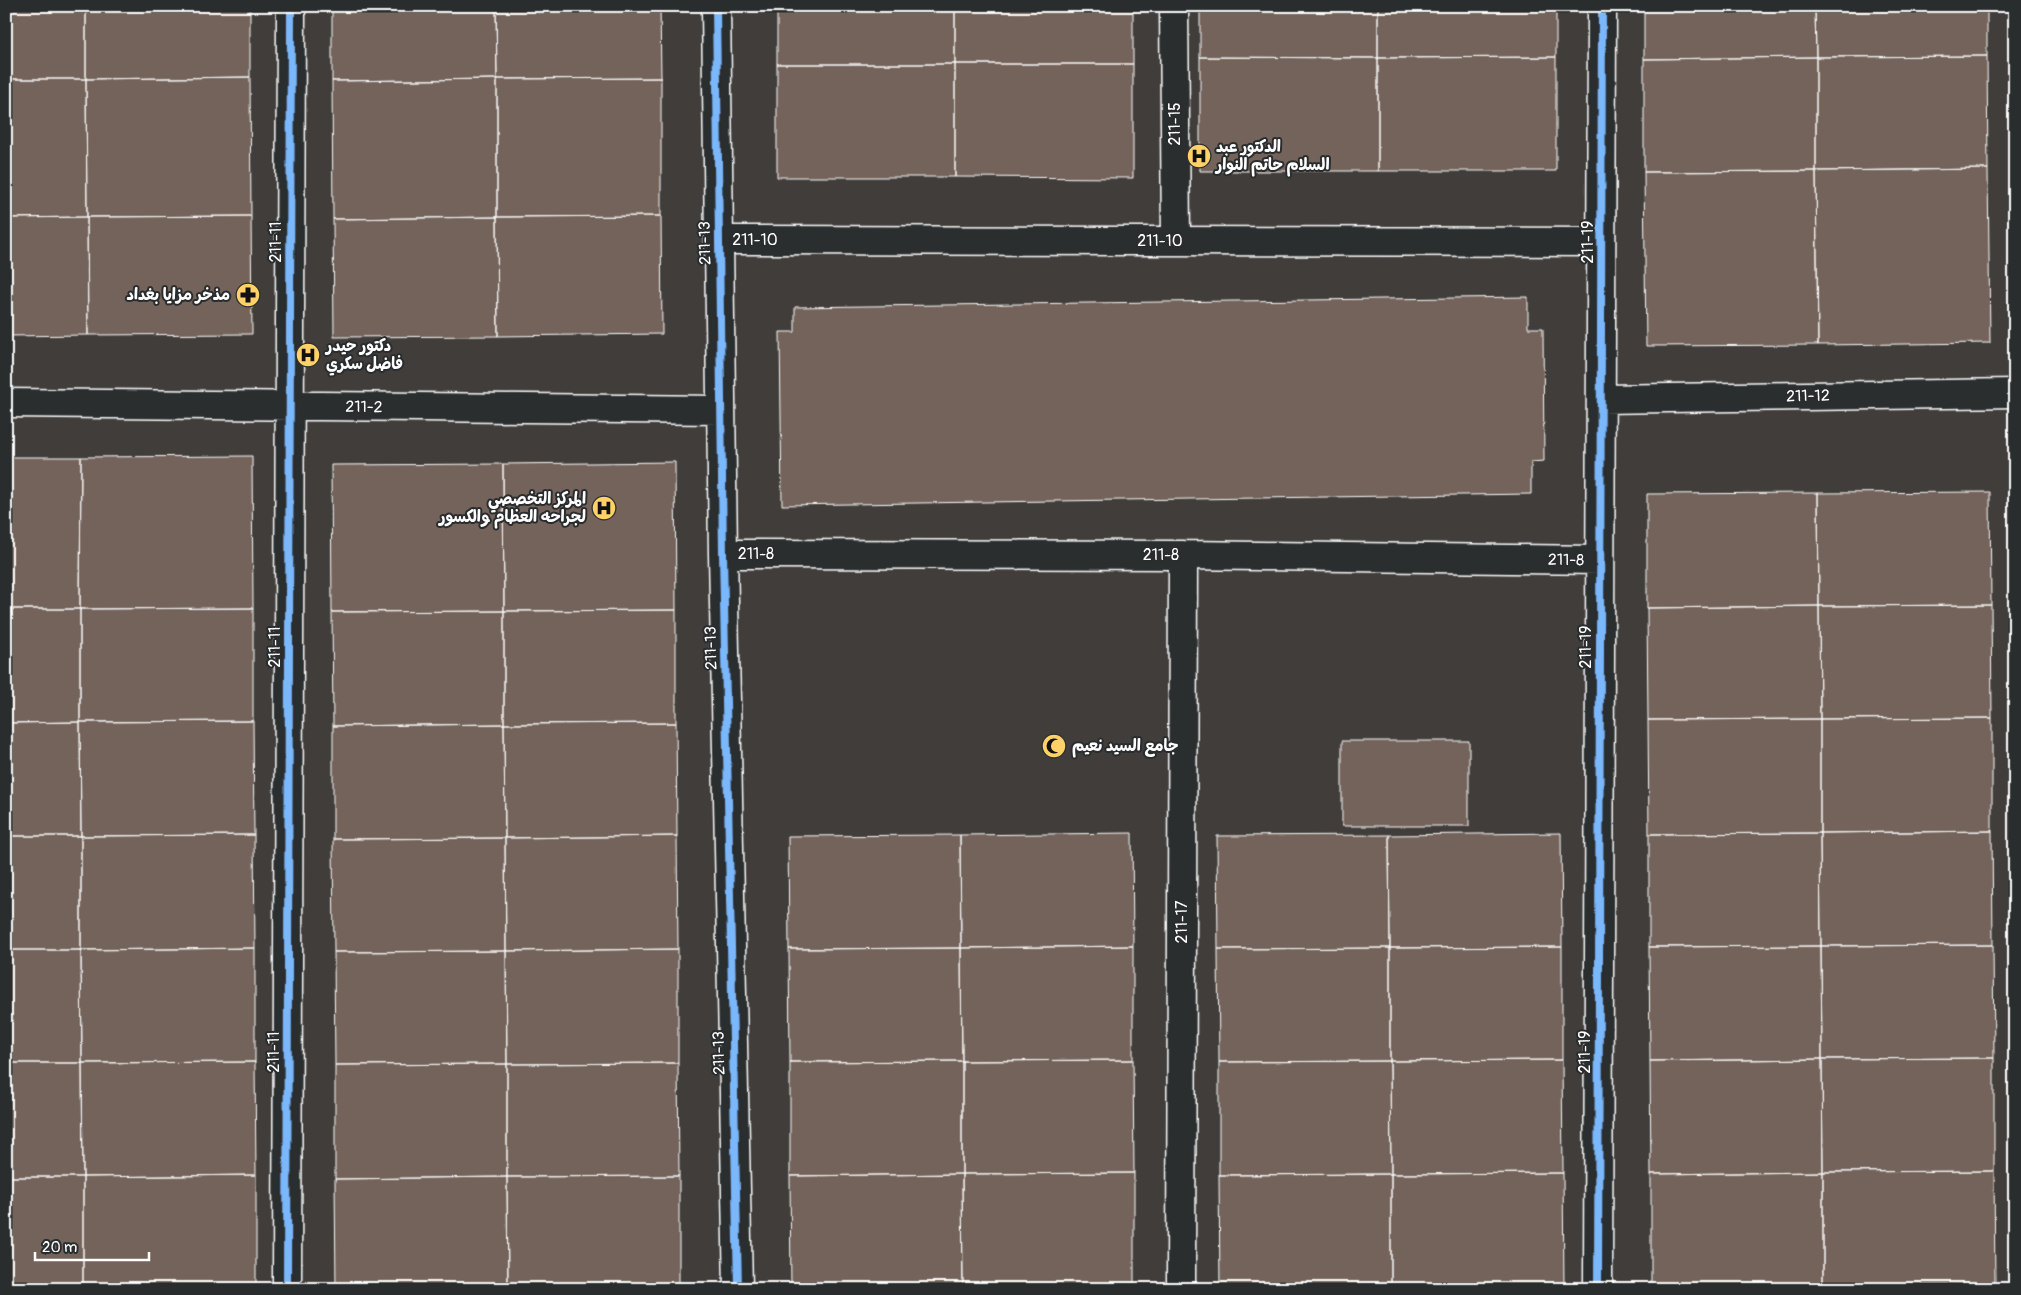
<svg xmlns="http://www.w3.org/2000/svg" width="2021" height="1295" font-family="Pangolin,'Playpen Sans Arabic',sans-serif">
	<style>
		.building { fill: #73635a; stroke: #fff }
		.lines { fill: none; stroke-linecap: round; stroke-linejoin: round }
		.street-casing { stroke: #fff; stroke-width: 31 }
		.street { stroke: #2a2d2e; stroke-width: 28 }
		.cycleway-casing { stroke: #2a2d2e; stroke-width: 11 }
		.cycleway { stroke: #7ab7fb; stroke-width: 8 }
		.labels { text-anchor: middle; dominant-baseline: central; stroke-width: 4; stroke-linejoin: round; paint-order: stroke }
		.street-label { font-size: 16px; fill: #fff; stroke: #2a2d2e }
		.poi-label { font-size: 16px; font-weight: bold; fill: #fff; stroke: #2a2d2e; text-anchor: start }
	</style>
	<rect width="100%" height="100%" fill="#403d3b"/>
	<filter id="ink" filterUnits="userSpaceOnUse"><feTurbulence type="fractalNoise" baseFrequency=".02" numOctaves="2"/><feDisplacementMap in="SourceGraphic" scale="10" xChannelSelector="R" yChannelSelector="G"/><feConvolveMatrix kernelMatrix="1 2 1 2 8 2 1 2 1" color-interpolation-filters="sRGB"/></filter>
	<g filter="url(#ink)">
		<!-- building -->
		<path class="building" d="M6,6h80v73h-80z
			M86,6h164v71l-164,2z
			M332,6h164l1,73 -165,2z
			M496,6h164l1,72 -164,1z
			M777,6h178v58h-178z
			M955,6h178v58h-178z
			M1200,6h178v52l-178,-1z
			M1378,6h178v51l-178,1z
			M1644,6h171l1,51 -172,2z
			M1815,6h172v50l-171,1z
			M1987,56l1,113 -172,2v-114z
			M1200,57l178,1v113h-178z
			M1556,57v114h-178v-113z
			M1816,57v114l-172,1v-113z
			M777,64h178v113h-178z
			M955,64h178v114l-178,-1z
			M250,77l1,139 -164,1 -1,-138z
			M661,78v138l-164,1v-138z
			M6,79h80l1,138 -81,1z
			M497,79v138l-164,2 -1,-138z
			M1988,169l2,174 -172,2 -2,-174z
			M1816,171l2,174 -172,1 -2,-174z
			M251,216l1,118 -164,1 -1,-118z
			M661,216l1,118 -164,2 -1,-119z
			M87,217l1,118 -82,1v-118z
			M497,217l1,119 -164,1 -1,-118z
			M1528,297v31h15l1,133 -13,1v32l-749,11 -2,-173h15v-25z
			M252,456l1,152 -173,1 1,-152z
			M6,457h75l-1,152h-74z
			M675,462l1,148 -172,1 -1,-147z
			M503,464l1,147 -172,1 -1,-147z
			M1990,492l1,113 -172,1 -1,-113z
			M1818,493l1,113 -172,2v-114z
			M1991,605l1,113 -172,1 -1,-113z
			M1819,606l1,113 -172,1 -1,-112z
			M253,608v113l-173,1v-113z
			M6,609h74v113l-74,1z
			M676,610v113l-172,1v-113z
			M504,611v113l-171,2 -1,-114z
			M1992,718v113l-172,2v-114z
			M1820,719v114l-171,1 -1,-114z
			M253,721l1,114 -173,1 -1,-114z
			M80,722l1,114h-75v-113z
			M676,723l1,113 -172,2 -1,-114z
			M504,724l1,114 -172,1v-113z
			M1342,741h127v85h-127z
			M1992,831l1,114 -172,1 -1,-113z
			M1132,833l1,113 -172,2 -1,-113z
			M1561,833l1,114 -172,1 -1,-113z
			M1820,833l1,113 -172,1v-113z
			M254,835l1,113 -174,2v-114z
			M960,835l1,113 -172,1 -1,-113z
			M1389,835l1,113 -172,1 -1,-113z
			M6,836h75v114h-75z
			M677,836l1,113 -172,2 -1,-113z
			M505,838l1,113 -172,1 -1,-113z
			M1993,945l1,113 -172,1 -1,-113z
			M1133,946v114l-171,1 -1,-113z
			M1821,946l1,113 -172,2 -1,-114z
			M1562,947v113l-172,1v-113z
			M255,948v114l-173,1 -1,-113z
			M961,948l1,113 -172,1 -1,-113z
			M1390,948v113l-171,1 -1,-113z
			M678,949v114l-171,1 -1,-113z
			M6,950h75l1,113h-76z
			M506,951l1,113 -172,1 -1,-113z
			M1994,1058v113l-171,1 -1,-113z
			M1822,1059l1,113 -172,2 -1,-113z
			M1133,1060l1,113 -172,1v-113z
			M1562,1060l1,113 -172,1 -1,-113z
			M962,1061v113l-172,2v-114z
			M1390,1061l1,113 -172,1v-113z
			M255,1062l1,113 -173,2 -1,-114z
			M6,1063h76l1,114h-77z
			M678,1063l1,113 -172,1v-113z
			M507,1064v113l-172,2v-114z
			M1994,1171l1,113 -172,2v-114z
			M1823,1172v114l-172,1v-113z
			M1134,1173v113l-171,2 -1,-114z
			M1563,1173l1,113 -173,1v-113z
			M962,1174l1,114 -172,1 -1,-113z
			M1391,1174v113l-171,2 -1,-114z
			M256,1175v114h-173v-112z
			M679,1176v113h-171l-1,-112z
			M6,1177h77v112h-77z
			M507,1177l1,112h-172l-1,-110z
			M1995,1284v5h-172v-3z
			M1134,1286v3h-171v-1z
			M1564,1286v3h-173v-2z
			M1823,1286v3h-172v-2z
			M1391,1287v2h-153z
			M963,1288v1h-135z"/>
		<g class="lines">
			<!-- street casing -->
			<g class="street-casing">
				<path id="street" d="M716,6l7,548 15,735
					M1174,6l2,235
					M719,240l882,2
					M1601,399l414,-6
					M6,403l715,7
					M723,554l460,1 417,5
					M287,1289l4,-1283
					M1181,1289l2,-734
					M1598,1289l4,-1283"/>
			</g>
			<!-- street -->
			<use href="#street" class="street"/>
			<!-- cycleway casing -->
			<g class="cycleway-casing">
				<path id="cycleway" d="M716,6l7,548 15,735
					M287,1289l4,-1283
					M1598,1289l4,-1283"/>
			</g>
			<!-- cycleway -->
			<use href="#cycleway" class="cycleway"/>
		</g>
	</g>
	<!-- icons -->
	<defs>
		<g id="hospital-disc" transform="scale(1.25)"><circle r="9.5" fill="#ffd166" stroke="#2a2d2e"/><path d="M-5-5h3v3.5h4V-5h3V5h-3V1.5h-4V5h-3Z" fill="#111"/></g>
		<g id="pharmacy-disc" transform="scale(1.25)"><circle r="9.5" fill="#ffd166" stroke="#2a2d2e"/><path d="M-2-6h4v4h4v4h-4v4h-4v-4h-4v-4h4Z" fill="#111"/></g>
		<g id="mosque-disc" transform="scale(1.25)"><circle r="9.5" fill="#ffd166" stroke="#2a2d2e"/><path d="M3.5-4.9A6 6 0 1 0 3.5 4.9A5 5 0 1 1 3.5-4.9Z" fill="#111"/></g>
	</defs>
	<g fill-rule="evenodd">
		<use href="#hospital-disc" x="1199" y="156"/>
		<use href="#pharmacy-disc" x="248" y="295"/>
		<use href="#hospital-disc" x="308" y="355"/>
		<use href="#hospital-disc" x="604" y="508"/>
		<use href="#mosque-disc" x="1054" y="746"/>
	</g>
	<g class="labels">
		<!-- street labels -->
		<g class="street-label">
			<text transform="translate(1175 124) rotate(-90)">211-15</text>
			<text x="755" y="240">211-10</text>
			<text x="1160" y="241">211-10</text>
			<text transform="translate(276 242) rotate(-90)">211-11</text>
			<text transform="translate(1588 242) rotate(-90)">211-19</text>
			<text transform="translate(705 243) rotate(-91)">211-13</text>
			<text transform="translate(1808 396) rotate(-1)">211-12</text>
			<text transform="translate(364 407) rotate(1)">211-2</text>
			<text x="756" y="554">211-8</text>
			<text x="1161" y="555">211-8</text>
			<text transform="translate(1566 560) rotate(1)">211-8</text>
			<text transform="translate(275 647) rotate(-90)">211-11</text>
			<text transform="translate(1586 647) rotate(-90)">211-19</text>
			<text transform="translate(711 648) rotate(-91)">211-13</text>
			<text transform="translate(1182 922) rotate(-90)">211-17</text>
			<text transform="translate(274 1052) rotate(-90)">211-11</text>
			<text transform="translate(1585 1052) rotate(-90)">211-19</text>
			<text transform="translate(719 1053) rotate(-91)">211-13</text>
		</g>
		<!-- poi labels -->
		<g class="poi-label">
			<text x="1216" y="147">الدكتور عبد<tspan x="1216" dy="18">السلام حاتم النوار</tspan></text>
			<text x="230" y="295" text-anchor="end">مذخر مزايا بغداد</text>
			<text x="326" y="346">دكتور حيدر<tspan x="326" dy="18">فاضل سكري</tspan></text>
			<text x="586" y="499" text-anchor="end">المركز التخصصي<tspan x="586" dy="18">لجراحه العظام والكسور</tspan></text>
			<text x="1072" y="746">جامع السید نعیم</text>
		</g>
	</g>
	<!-- margin -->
	<rect width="2021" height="1295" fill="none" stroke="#2a2d2e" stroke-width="25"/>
	<rect x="12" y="12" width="1996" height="1270" fill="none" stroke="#fff" stroke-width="2" filter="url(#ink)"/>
	<!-- scale -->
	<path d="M35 1252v8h114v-8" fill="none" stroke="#ffffff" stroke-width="2.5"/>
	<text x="42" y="1252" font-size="15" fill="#ffffff" stroke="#2a2d2e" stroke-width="4" paint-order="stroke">20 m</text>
</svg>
